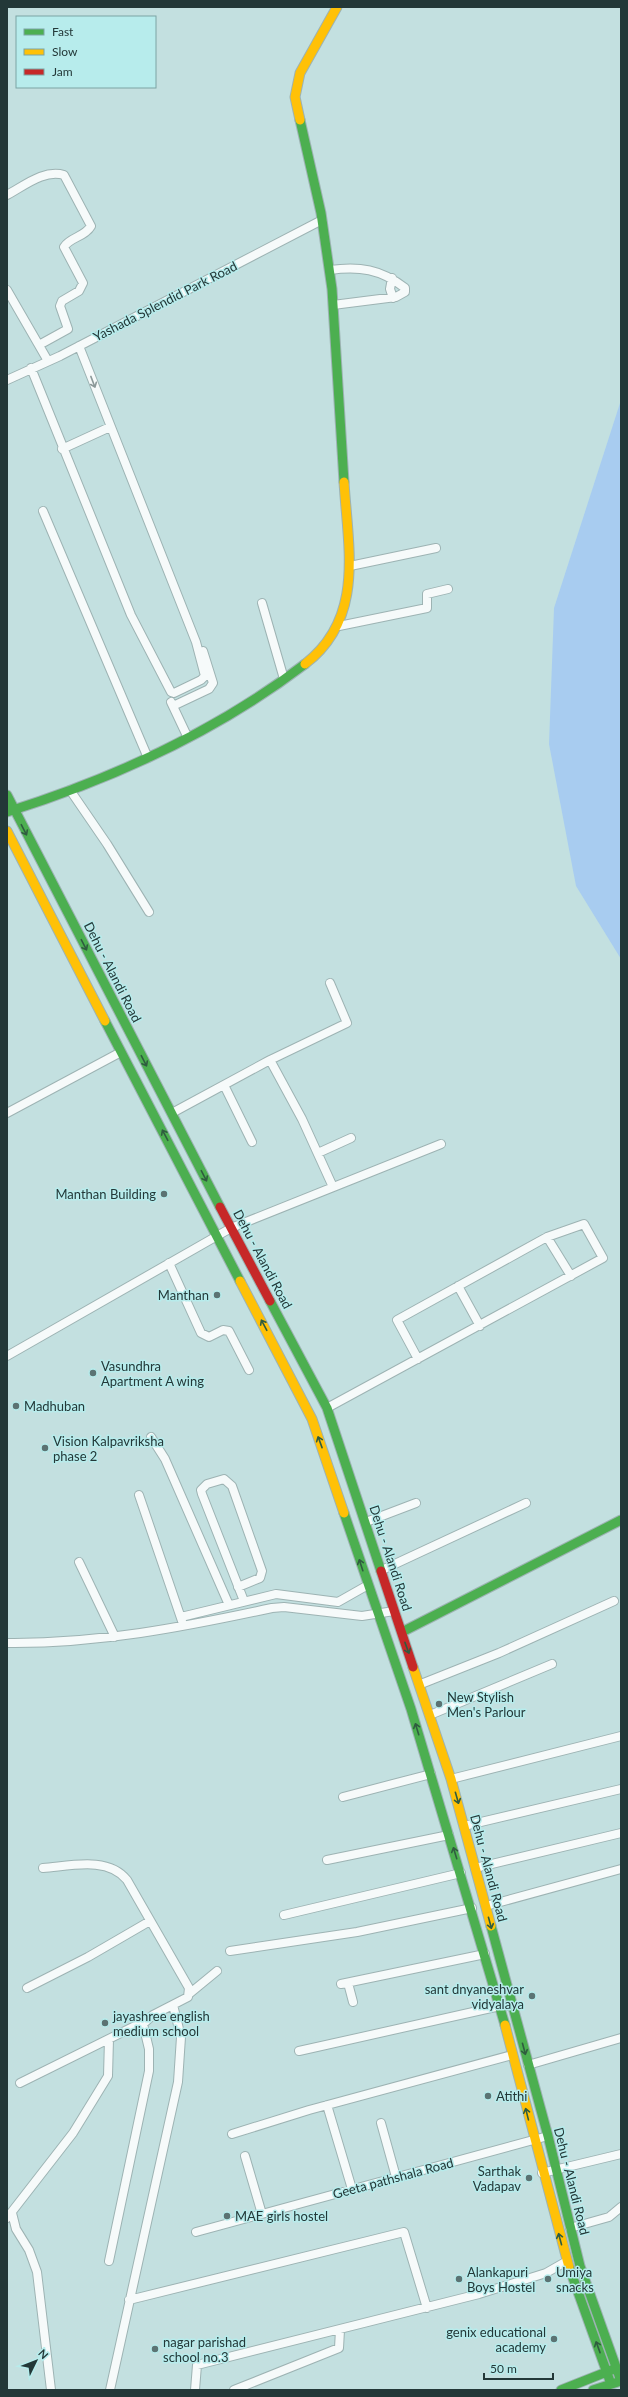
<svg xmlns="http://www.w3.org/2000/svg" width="628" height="2397" font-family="Lato,sans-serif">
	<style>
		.water { fill: #a8ccf0 }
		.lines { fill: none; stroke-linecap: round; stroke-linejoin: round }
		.street-casing { stroke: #9db3b3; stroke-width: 10 }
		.fast-casing { stroke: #9db3b3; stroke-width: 11 }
		.slow-casing { stroke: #9db3b3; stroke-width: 11 }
		.jam-casing { stroke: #9db3b3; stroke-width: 11 }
		.street { stroke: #f6fafa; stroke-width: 8 }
		.fast { stroke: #4caf50; stroke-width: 9 }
		.slow { stroke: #ffc107; stroke-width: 9 }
		.jam { stroke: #c62828; stroke-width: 9 }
		.oneway { stroke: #8c9999 }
		.oneway2 { stroke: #2f5c3f }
		.poi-dot { fill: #5b7373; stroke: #b7ecec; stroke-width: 1.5 }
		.labels { text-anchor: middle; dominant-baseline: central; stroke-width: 3; stroke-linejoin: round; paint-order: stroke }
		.street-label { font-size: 13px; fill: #233838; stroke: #b7ecec }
		.poi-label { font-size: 13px; fill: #233838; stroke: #b7ecec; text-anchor: start }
	</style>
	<rect width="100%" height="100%" fill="#c3e0e0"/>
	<!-- water -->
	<path class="water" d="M621,400v559l-45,-73 -27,-142 5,-136z"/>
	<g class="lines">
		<!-- street casing -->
		<g class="street-casing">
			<path id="street" d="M7,195c17,-9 37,-26 57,-20l27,51c-6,11 -21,11 -27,21l19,36 -4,8 -17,10 -2,5 8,23 -29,16
				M330,270c29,-4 51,-1 75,18v4l-9,5 -63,8
				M392,278l-2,11 3,9
				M7,290l41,71
				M31,368l100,247 40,77 3,1 27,-13 4,-4 -9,-34 -117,-296
				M7,380l53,-24 262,-136
				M62,449l48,-22
				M43,511l105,247
				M350,566l86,-18
				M262,603l22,76
				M339,626l88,-18v-14l21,-5
				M171,702l17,36
				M173,706l36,-17 4,-6 -10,-32
				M70,790l37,54 42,68
				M270,1060l32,59 31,68
				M224,1085l28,57
				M7,1113l114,-61
				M172,1113l98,-53 77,-37 -17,-40
				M318,1153l33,-15
				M547,1237l24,39
				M169,1263l32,70 8,4 14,-7 6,1 20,39
				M458,1286l22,40
				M7,1356l224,-128 210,-84
				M327,1408l276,-150 -19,-34 -37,13 -150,83 21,39
				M151,1437l14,22 64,146
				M139,1495l43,126
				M366,1522l50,-19
				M79,1562l36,75
				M382,1570l144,-67
				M238,1587l22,-9 2,-7 -30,-85 -8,-7 -17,5 -6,6 1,4 42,107
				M181,1617l95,-23 62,8 30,-17
				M7,1643c90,1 177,-16 265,-35l12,-1 78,9 32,-5
				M421,1684l78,-31 115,-52
				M430,1715l122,-51
				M451,1779l170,-43
				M343,1797l88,-23
				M464,1826l157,-37
				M327,1860l122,-25
				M43,1868c27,-2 65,-12 84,12l62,108 -1,9 -35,18 -10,9 6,25v22l-40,190
				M475,1868l146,-35
				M486,1906l135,-37
				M284,1915l177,-42
				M230,1951l127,-19 115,-24
				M348,1983l5,19
				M341,1984l144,-30
				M27,1988l61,-31 62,-36
				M189,1994l28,-23
				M299,2051l201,-45h12
				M528,2065l93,-27
				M20,2083l125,-62
				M327,2105l25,84
				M381,2123l15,54
				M232,2134l77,-24 203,-55
				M245,2156l17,58 286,-78
				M542,2173l79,-19
				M12,2213l4,16 13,21 8,22 14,118
				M7,2218l66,-85 35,-57 1,-37
				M570,2228l39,-11 12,-10
				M196,2232l66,-18
				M129,2300l275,-68 23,76
				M110,2390l68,-308 3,-45 -8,-32
				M195,2390l2,-25 282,-71 67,-21 21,-12
				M234,2390l105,-42 1,-18"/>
		</g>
		<!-- fast casing -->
		<g class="fast-casing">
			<path id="fast" d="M300,120l21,93 11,76 12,193
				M7,795l213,412
				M7,812c105,-33 210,-81 298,-148
				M105,1021l135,260
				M270,1301l57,107 54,163
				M344,1513l67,196 94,316
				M402,1632l219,-112
				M491,1926l57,210 32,130 41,115
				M569,2267l42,117
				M561,2390l53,-21
				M593,2390l25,-8"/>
		</g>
		<!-- slow casing -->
		<g class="slow-casing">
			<path id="slow" d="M300,120l-5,-23 5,-24 37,-66
				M305,664c60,-46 43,-116 39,-182
				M7,831l98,190
				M240,1281l72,138 32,94
				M413,1667l38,112 40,147
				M505,2025l64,242"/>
		</g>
		<!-- jam casing -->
		<g class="jam-casing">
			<path id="jam" d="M220,1207l50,94
				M381,1571l32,96"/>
		</g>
		<!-- street -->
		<use href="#street" class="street"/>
		<!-- fast -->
		<use href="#fast" class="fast"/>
		<!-- slow -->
		<use href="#slow" class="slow"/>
		<!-- jam -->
		<use href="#jam" class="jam"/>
	</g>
	<!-- one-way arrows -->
	<defs><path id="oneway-shaft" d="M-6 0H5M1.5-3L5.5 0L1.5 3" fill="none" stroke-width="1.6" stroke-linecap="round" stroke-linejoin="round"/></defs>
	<use class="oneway" href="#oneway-shaft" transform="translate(93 382) rotate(69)"/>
	<g class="oneway2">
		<use href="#oneway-shaft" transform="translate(24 830) rotate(63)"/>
		<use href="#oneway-shaft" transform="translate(84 945) rotate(63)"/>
		<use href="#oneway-shaft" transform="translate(144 1061) rotate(63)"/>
		<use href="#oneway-shaft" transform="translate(165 1135) rotate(-118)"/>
		<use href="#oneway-shaft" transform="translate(204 1176) rotate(63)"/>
		<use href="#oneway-shaft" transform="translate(264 1325) rotate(-118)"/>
		<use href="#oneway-shaft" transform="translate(320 1442) rotate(-110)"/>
		<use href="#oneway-shaft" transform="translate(361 1565) rotate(-108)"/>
		<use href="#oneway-shaft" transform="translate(407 1648) rotate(70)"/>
		<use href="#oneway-shaft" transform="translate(417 1729) rotate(-107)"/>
		<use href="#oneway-shaft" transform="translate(457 1798) rotate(74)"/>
		<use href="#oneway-shaft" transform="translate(455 1853) rotate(-107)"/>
		<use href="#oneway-shaft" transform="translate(490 1923) rotate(75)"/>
		<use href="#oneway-shaft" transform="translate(524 2049) rotate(75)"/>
		<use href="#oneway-shaft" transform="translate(527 2114) rotate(-104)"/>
		<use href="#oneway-shaft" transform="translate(560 2239) rotate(-105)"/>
		<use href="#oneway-shaft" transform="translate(598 2347) rotate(-110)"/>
	</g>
	<!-- markers -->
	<g class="poi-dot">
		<circle cx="164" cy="1194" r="4"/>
		<circle cx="217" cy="1295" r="4"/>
		<circle cx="93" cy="1373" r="4"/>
		<circle cx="16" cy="1406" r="4"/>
		<circle cx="45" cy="1448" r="4"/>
		<circle cx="439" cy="1704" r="4"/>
		<circle cx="532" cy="1996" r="4"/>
		<circle cx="105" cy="2023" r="4"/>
		<circle cx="488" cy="2096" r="4"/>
		<circle cx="529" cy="2178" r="4"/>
		<circle cx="227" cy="2216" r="4"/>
		<circle cx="459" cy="2279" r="4"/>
		<circle cx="548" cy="2279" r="4"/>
		<circle cx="554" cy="2339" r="4"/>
		<circle cx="155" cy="2349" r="4"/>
	</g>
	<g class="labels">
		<!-- street labels -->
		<g class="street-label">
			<text transform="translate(165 301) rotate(-27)">Yashada Splendid Park Road</text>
			<text transform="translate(113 972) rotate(63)">Dehu - Alandi Road</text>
			<text transform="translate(263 1259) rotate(62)">Dehu - Alandi Road</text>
			<text transform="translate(391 1558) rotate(72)">Dehu - Alandi Road</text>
			<text transform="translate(489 1868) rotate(75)">Dehu - Alandi Road</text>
			<text transform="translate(393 2178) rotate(-15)">Geeta pathshala Road</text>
			<text transform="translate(572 2181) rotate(76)">Dehu - Alandi Road</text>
		</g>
		<!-- poi labels -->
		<g class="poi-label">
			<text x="156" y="1194" text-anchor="end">Manthan Building</text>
			<text x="209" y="1295" text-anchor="end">Manthan</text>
			<text x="101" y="1366">Vasundhra<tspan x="101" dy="15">Apartment A wing</tspan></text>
			<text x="24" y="1406">Madhuban</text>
			<text x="53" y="1441">Vision Kalpavriksha<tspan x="53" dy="15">phase 2</tspan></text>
			<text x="447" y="1697">New Stylish<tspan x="447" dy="15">Men's Parlour</tspan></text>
			<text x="524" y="1989" text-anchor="end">sant dnyaneshvar<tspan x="524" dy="15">vidyalaya</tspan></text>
			<text x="113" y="2016">jayashree english<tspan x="113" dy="15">medium school</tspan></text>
			<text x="496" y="2096">Atithi</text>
			<text x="521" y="2171" text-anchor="end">Sarthak<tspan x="521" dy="15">Vadapav</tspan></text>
			<text x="235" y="2216">MAE girls hostel</text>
			<text x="467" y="2272">Alankapuri<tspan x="467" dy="15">Boys Hostel</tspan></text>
			<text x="556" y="2272">Umiya<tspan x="556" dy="15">snacks</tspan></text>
			<text x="546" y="2332" text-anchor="end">genix educational<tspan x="546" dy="15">academy</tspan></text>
			<text x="163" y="2342">nagar parishad<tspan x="163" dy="15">school no.3</tspan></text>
		</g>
	</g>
	<!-- border -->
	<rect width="628" height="2397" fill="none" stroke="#233838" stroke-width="16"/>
	<!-- legend -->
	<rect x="16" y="16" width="140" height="72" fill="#b7ecec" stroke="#7ca4a4"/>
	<rect x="24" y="29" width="20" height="6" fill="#4caf50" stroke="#7ca4a4"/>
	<text x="52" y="36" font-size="12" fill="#233838">Fast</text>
	<rect x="24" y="49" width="20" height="6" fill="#ffc107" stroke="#7ca4a4"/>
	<text x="52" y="56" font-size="12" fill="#233838">Slow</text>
	<rect x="24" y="69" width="20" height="6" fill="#c62828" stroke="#7ca4a4"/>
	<text x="52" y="76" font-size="12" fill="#233838">Jam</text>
	<!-- north arrow -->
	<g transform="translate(36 2361) rotate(47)" stroke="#b7ecec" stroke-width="3" paint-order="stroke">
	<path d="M0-3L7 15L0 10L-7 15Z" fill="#233838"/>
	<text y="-6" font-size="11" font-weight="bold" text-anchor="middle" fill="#233838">N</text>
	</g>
	<!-- scale -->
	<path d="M484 2373v6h69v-6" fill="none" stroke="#233838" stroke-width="2"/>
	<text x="490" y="2373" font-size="12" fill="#233838" stroke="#b7ecec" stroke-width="3" paint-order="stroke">50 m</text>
</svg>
